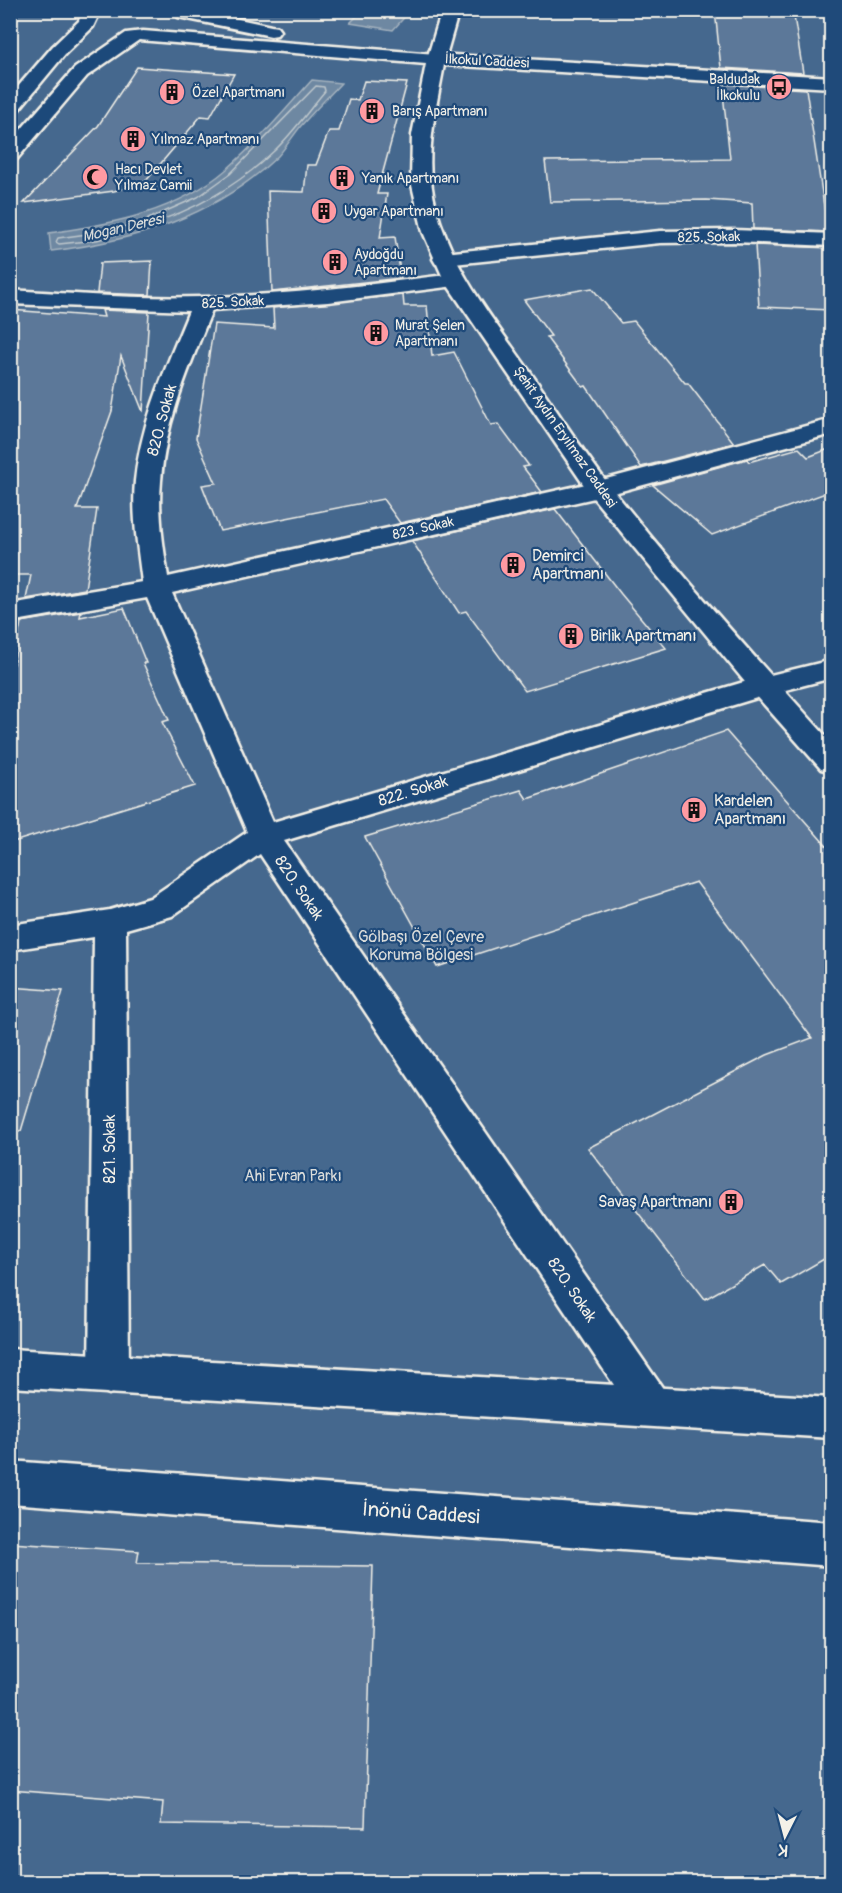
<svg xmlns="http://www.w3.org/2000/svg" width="842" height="1893" font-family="Pangolin,sans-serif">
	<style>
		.green { fill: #45688e; stroke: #9cacbb; stroke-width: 1.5 }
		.water { fill: #6e88a2; stroke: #a4b2be; stroke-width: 1.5 }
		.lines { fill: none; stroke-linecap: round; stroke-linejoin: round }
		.shore { stroke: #bec7cc; stroke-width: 1.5 }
		.building { fill: #5b7899; stroke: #f4f1e8; stroke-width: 1.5 }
		.street-casing { stroke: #f4f1e8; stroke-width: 5 }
		.secondary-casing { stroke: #f4f1e8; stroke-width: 5 }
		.street { fill: #1f4a7a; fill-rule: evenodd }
		.secondary { fill: #1f4a7a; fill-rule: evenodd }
		.labels { text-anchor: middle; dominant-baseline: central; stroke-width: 4.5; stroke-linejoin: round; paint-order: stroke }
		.far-street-label { font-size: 14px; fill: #f4f1e8; stroke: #1f4a7a }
		.far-poi-label { font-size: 14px; fill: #f4f1e8; stroke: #1f4a7a; text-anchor: start }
		.far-water-label { font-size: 15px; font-style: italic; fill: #d9dcda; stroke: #1f4a7a }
		.street-label { font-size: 16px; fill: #f4f1e8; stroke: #1f4a7a }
		.poi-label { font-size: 16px; fill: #f4f1e8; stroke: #1f4a7a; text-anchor: start }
		.park-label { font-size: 16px; fill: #dadcda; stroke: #1f4a7a }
		.near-street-label { font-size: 20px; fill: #f4f1e8; stroke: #1f4a7a }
	</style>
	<rect width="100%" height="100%" fill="#28517e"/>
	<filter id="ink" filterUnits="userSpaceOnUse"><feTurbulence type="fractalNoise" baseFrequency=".0167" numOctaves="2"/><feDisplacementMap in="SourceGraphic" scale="12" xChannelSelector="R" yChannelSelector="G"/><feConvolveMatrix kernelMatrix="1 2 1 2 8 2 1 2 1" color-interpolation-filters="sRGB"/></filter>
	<g filter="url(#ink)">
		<!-- green -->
		<path class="green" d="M11,11h820v1871h-820z"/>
		<!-- water -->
		<path class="water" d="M363,10h47v1l-17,19 -43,-7z
			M312,80l29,3c-14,15 -28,29 -41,44 -7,9 -14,20 -22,29 -62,60 -143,85 -227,95l-2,-18c64,-9 128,-21 178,-64 31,-27 58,-59 85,-89z"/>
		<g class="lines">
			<!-- shore -->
			<path class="shore" d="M316,86l8,1 1,4c-17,20 -32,42 -51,60 -34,33 -81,61 -127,73l1,-5 50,-22 32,-23z
				M130,225l3,2 -1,3 -35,10 -38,4 -3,-2 2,-4 44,-6z"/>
		</g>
		<!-- building -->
		<path class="building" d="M715,10h78l10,63 -82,-5z
			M137,67l97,7 -24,43 -9,-1 -56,66 -31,9 -90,12 74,-77z
			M364,81l43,2 -30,111h10l-7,44 15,-1 6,41 -129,14 -4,-101 36,1 3,-27h9l13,-34h10l10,-32 9,1z
			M722,84l84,5 22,143 -75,-3 -1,-26 -45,-3 -157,2 -5,-41 185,-2z
			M755,245l76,3v62l-72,-3z
			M152,261l-2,34 -53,-2 3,-30z
			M592,288l29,35 13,-2 51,62h3l46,60 -93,24 -55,-81 -3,1 -37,-50 5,-1 -27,-36z
			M403,295l1,11h23l5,50 22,-4 37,73 7,-1 31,42 -6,1 19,25 -142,31 -17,-24 -163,32 -18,-46 14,-2 -20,-45 18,-114 60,4 -1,-20z
			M10,310l94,7 -2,-7 47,2 -6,100 -22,-56 -9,55 -35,98h20l-12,80 -59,10 5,-24h-21z
			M799,448l9,9 23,-9v43l-119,44 -59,-50 94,-26 2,3z
			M555,509l66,85 45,54 -141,43 -59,-80 -7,2 -47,-72z
			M124,608l22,55h-3l26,57 -7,2 33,64 -185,57 1,-167 10,-54 60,-10 -1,5z
			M726,731l105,120v404l-50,29 -16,-19 -60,34 -117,-151 179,-93 45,-17 -116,-156 -259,85 -72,-130 156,-47 6,9z
			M10,987l53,4 -42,140 -11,-1z
			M10,1543l129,8 -2,12 236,3 -8,261 -204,-3 2,-22 -153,-12z"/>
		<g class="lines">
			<!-- street casing -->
			<g class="street-casing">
				<path id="street" d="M442,10h17l-14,49 -3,4h-12l-3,-4z
					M734,230l98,4v12l-98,-4 -74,1 -216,22 -8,-1 -3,-5 3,-5 8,-1 216,-22z
					M455,274l8,1 3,5 -3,5 -135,17 -116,8c-22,55 -47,112 -51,171 -3,32 2,64 7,96l427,-95 237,-63v15l-233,63 -427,96 101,229 481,-143 78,-19v18l-62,16 -486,147 382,552 6,14 -6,14 -14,5 -14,-5 -378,-567 -88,62 -46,13 3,446 -6,13 -14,6 -14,-6 -6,-13 5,-438 -84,13v-25l100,-15 40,-12 97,-66 -100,-234 -137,24v-18l132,-22c-4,-33 -10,-67 -7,-101 6,-59 32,-116 54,-170l-179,-7v-14c64,4 128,9 191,7 85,-1 170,-13 254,-23z"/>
			</g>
			<!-- secondary casing -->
			<g class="secondary-casing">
				<path id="secondary" d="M82,10h19l-8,17 -28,27 -48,58 -7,1v-17l43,-50 26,-25z
					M177,10h20l74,16 6,1 3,4 -3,4 -6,1 -93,-19 -3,-4z
					M143,31l293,23 396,23v11l-388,-23c-9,48 -21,95 -8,143 17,62 56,110 92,161 27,38 52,79 81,116 70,88 147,174 223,258v29l-11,-3 -67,-76 -164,-199 -146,-214 -21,-48 -12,-51 1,-46 14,-71 -287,-24 -52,36 -70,83 -7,2v-19l65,-74 51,-35z
					M10,1349l822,49v40l-822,-51z
					M10,1461l822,61v44l-822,-63z"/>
			</g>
			<!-- street -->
			<use href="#street" class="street"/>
			<!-- secondary -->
			<use href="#secondary" class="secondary"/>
		</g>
	</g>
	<!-- icons -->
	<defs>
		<g id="bus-disc" transform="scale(1.35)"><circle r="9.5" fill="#ff9aa2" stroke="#1f4a7a"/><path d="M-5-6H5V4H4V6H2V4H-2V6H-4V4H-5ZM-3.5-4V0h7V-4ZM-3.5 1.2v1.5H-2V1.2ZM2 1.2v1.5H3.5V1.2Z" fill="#111"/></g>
		<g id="building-disc" transform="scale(1.35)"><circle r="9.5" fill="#ff9aa2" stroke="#1f4a7a"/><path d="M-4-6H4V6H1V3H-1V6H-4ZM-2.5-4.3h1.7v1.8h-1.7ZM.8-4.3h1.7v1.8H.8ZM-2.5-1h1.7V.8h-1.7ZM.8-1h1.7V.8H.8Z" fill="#111"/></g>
		<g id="mosque-disc" transform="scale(1.35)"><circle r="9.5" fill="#ff9aa2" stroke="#1f4a7a"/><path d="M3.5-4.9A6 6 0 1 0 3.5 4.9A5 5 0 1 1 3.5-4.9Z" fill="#111"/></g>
	</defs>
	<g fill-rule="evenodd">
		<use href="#bus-disc" x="779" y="87"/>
		<use href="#building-disc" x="172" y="92"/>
		<use href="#building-disc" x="372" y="111"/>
		<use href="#building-disc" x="133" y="139"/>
		<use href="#mosque-disc" x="95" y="177"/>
		<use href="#building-disc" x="342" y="178"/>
		<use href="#building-disc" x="324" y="211"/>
		<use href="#building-disc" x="335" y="262"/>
		<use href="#building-disc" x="376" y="333"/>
		<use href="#building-disc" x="513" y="565"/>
		<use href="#building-disc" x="571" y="636"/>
		<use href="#building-disc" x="694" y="810"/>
		<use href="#building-disc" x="731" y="1202"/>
	</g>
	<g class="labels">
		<!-- far-street labels -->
		<g class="far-street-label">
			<text transform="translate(487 61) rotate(3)">İlkokul Caddesi</text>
			<text transform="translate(709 237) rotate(-1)">825. Sokak</text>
			<text transform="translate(233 302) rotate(-3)">825. Sokak</text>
			<text transform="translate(565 437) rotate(55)">Şehit Aydın Eryılmaz Caddesi</text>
			<text transform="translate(423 528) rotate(-13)">823. Sokak</text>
		</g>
		<!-- far-poi labels -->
		<g class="far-poi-label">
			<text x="760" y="79" text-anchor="end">Baldudak<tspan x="760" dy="16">İlkokulu</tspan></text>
			<text x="192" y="92">Özel Apartmanı</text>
			<text x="392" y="111">Barış Apartmanı</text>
			<text x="152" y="139">Yılmaz Apartmanı</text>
			<text x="115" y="169">Hacı Devlet<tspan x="115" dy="16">Yılmaz Camii</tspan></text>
			<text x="362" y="178">Yanık Apartmanı</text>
			<text x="344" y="211">Uygar Apartmanı</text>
			<text x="354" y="254">Aydoğdu<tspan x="354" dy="16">Apartmanı</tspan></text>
			<text x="395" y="325">Murat Şelen<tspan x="395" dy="16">Apartmanı</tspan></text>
		</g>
		<!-- far-water labels -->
		<g class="far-water-label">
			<text transform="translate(123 228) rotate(-13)">Mogan Deresi</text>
		</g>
		<!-- street labels -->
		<g class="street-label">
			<text transform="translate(162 420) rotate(-75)">820. Sokak</text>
			<text transform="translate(413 791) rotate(-17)">822. Sokak</text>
			<text transform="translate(299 888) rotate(56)">820. Sokak</text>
			<text transform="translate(110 1149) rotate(-90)">821. Sokak</text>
			<text transform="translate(572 1290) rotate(56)">820. Sokak</text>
		</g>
		<!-- poi labels -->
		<g class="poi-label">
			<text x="532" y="556">Demirci<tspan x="532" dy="18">Apartmanı</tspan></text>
			<text x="590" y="636">Birlik Apartmanı</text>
			<text x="714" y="801">Kardelen<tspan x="714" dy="18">Apartmanı</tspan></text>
			<text x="712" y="1202" text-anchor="end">Savaş Apartmanı</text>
		</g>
		<!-- park labels -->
		<g class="park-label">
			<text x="421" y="937">Gölbaşı Özel Çevre<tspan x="421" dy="18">Koruma Bölgesi</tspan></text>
			<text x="293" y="1176">Ahi Evran Parkı</text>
		</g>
		<!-- near-street labels -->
		<g class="near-street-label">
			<text transform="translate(421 1513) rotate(4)">İnönü Caddesi</text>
		</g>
	</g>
	<!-- margin -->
	<rect width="842" height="1893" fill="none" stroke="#1f4a7a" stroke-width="36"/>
	<rect x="18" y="18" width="806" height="1857" fill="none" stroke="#f4f1e8" stroke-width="2" filter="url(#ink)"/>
	<!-- north arrow -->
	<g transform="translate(785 1836) rotate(186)" stroke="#1f4a7a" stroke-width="4.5" paint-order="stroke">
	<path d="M0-4.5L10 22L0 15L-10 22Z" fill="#f4f1e8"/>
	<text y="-9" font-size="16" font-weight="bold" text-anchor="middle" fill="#f4f1e8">K</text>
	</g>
</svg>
